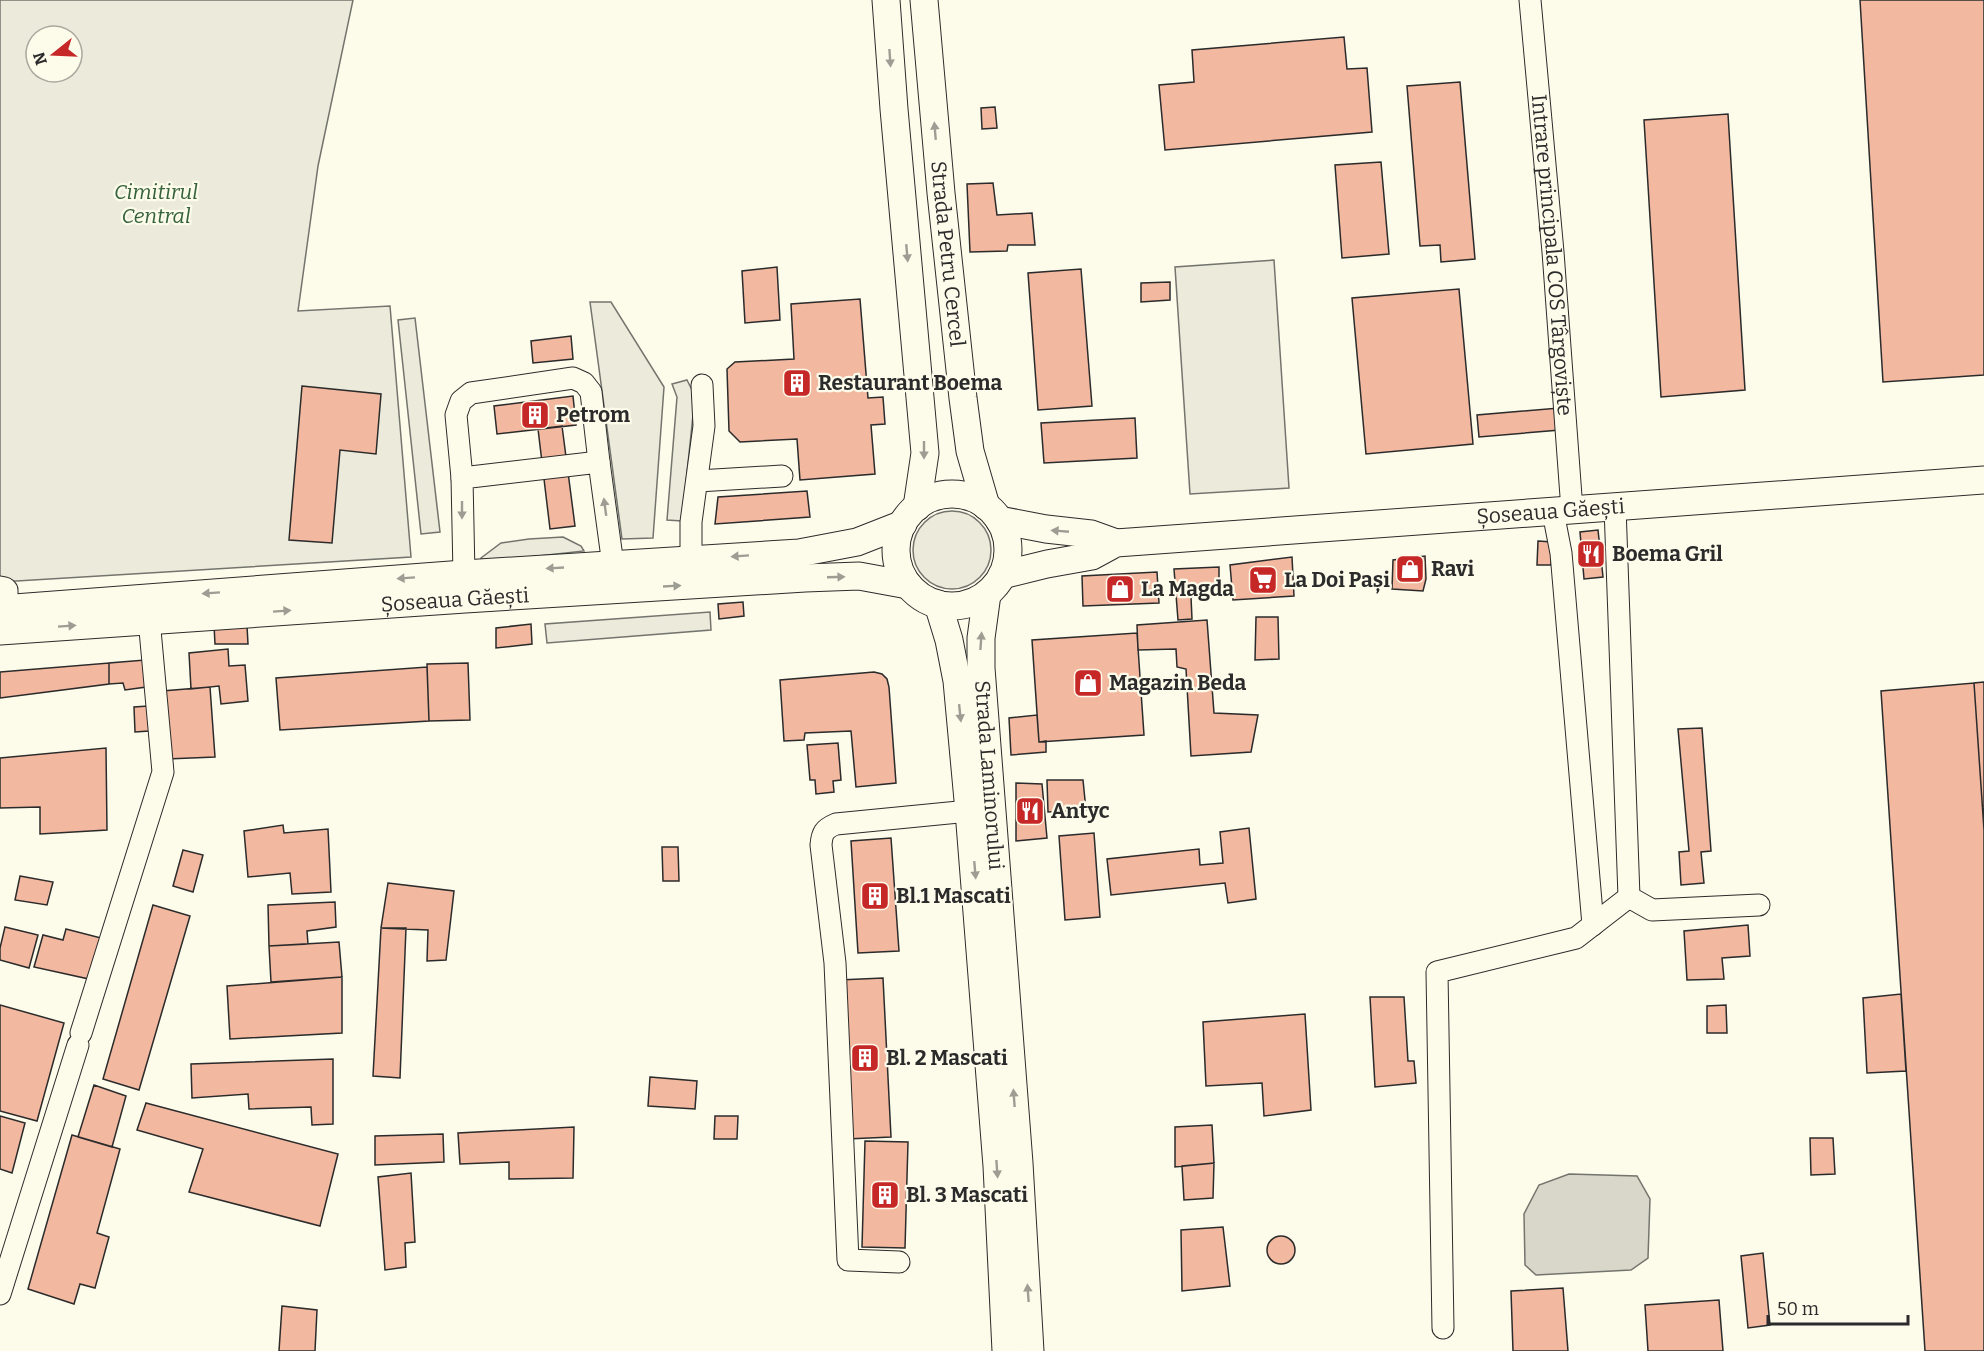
<svg xmlns="http://www.w3.org/2000/svg" width="1984" height="1351" font-family="Bitter,serif">
	<style>
		.green { fill: #ecebdb; stroke: #74746e; stroke-width: 1.5; fill-rule: evenodd }
		.parking { fill: #eceadb; stroke: #74746e; stroke-width: 1.5 }
		.water { fill: #d8d7c9; stroke: #74746e; stroke-width: 1.5 }
		.building { fill: #f2b8a0; stroke: #2b2b2b; stroke-width: 1.5 }
		.lines { fill: none; stroke-linecap: round; stroke-linejoin: round }
		.minor-casing { stroke: #2b2b2b; stroke-width: 23 }
		.major-casing { stroke: #2b2b2b; stroke-width: 29 }
		.minor { stroke: #fdfbea; stroke-width: 21 }
		.major { stroke: #fdfbea; stroke-width: 27 }
		.oneway { fill: #9e9d94 }
		.labels { text-anchor: middle; dominant-baseline: central; stroke-width: 4.5; stroke-linejoin: round; paint-order: stroke }
		.park-label { font-size: 21px; font-style: italic; fill: #34623c; stroke: #fdfbea }
		.street-label { font-size: 21px; fill: #2b2b2b; stroke: #fdfbea }
		.poi-label { font-size: 21px; font-weight: bold; fill: #2b2b2b; stroke: #fdfbea; text-anchor: start }
	</style>
	<rect width="100%" height="100%" fill="#fdfbea"/>
	<!-- green -->
	<path class="green" d="M0,0h353l-35,166 -20,145 92,-5 21,251 -411,25zM36,36h36v36h-36z
		M590,302h21l53,85 -11,151 -31,1z
		M913 550a39 39 0 1 1 78 0a39 39 0 1 1-78 0Z
		M563,537l18,9 3,5 -102,11 -1,-4 20,-15 28,-4z"/>
	<!-- parking -->
	<path class="parking" d="M1274,260l15,228 -99,6 -15,-227z
		M415,318l25,214 -19,2 -23,-214z
		M687,380l8,16 -13,125 -15,-1 10,-123 -5,-13z
		M710,612l1,18 -164,13 -2,-19z"/>
	<!-- water -->
	<path class="water" d="M1569,1174l68,2 13,23 -2,59 -17,12 -95,5 -11,-10 -1,-51 15,-29z"/>
	<!-- building -->
	<path class="building" d="M1860,0h124v375l-101,7z
		M1344,37l3,32 20,-1 5,64 -207,18 -6,-65 35,-3 -2,-32z
		M1460,82l15,177 -34,3 -1,-17 -20,1 -13,-160z
		M995,107l2,21 -15,1 -1,-21z
		M1728,114l17,276 -84,7 -17,-277z
		M1381,162l8,92 -47,4 -7,-93z
		M993,183l4,32 35,-2 3,32h-27l-1,6 -37,1 -3,-68z
		M777,267l3,53 -35,3 -3,-52z
		M1081,269l11,137 -54,4 -10,-137z
		M1170,282v18l-29,2v-19z
		M1459,289l14,155 -107,10 -14,-156z
		M860,299l8,99 15,-1 2,27 -14,1 4,49 -75,6 -3,-41 -57,3 -11,-11 -2,-62 8,-7 59,-3 -3,-55z
		M571,336l2,23 -40,4 -2,-22z
		M302,386l79,8 -5,60 -36,-4 -8,93 -43,-3z
		M573,396l3,29 -79,9 -3,-28z
		M1559,408l1,22 -81,7 -2,-22z
		M1135,418l2,40 -93,5 -3,-40z
		M562,426l13,100 -25,3 -12,-100z
		M807,491l3,26 -95,7 3,-27z
		M1598,530l5,47 -19,2 -4,-47z
		M1538,541l14,1 -1,23h-14z
		M1425,556l1,23 -3,12 -31,-2 1,-29z
		M1292,557l2,39 -61,4 -3,-35z
		M1219,567v28l-28,2 1,22 -14,1 -4,-51z
		M1157,572l2,31 -76,3 -1,-30z
		M743,602l1,14 -25,3 -1,-15z
		M1256,617h22l1,42 -24,1z
		M1207,620l7,93 44,2 -7,37 -60,4 -5,-87 -9,-2 -1,-18 -38,1 -1,-25z
		M531,624l1,20 -36,4v-20z
		M214,625l33,1 1,18h-33z
		M1137,633l7,102 -105,7 -7,-102z
		M228,649l1,17 16,-1 3,36 -27,3 -2,-18 -28,3 -2,-36z
		M145,660l1,27 -21,3 -2,-7 -14,1v-21z
		M109,663v21l-109,14v-26z
		M468,663l2,57 -41,1 -2,-57z
		M427,667l2,54 -149,9 -4,-52z
		M874,672l8,2 5,5 2,8 7,96 -40,4 -5,-56 -46,2 -1,7 -20,1 -4,-61z
		M1984,682v148l-10,-147z
		M1974,683l10,147v521h-59l-44,-660z
		M210,687l5,70 -48,2 -5,-68z
		M148,706l1,25 -14,1 -1,-25z
		M1037,715l2,27 7,-1v11l-35,3 -2,-37z
		M1702,728l9,123 -10,1 3,31 -23,2 -2,-33 10,-1 -11,-122z
		M838,743l3,37 -8,1 1,11 -18,2 -1,-14h-5l-3,-35z
		M106,748l1,82 -67,4v-27l-40,1v-50z
		M1047,780h36l3,30 -38,2z
		M1016,783l26,1 5,54 -31,3z
		M283,825l1,8 44,-4 3,63 -39,2 -2,-21 -42,4 -4,-46z
		M1249,828l7,71 -28,4 -3,-20 -114,12 -4,-36 92,-10 1,16 23,-2 -3,-31z
		M1094,833l6,84 -35,3 -6,-84z
		M891,838l8,113 -41,2 -7,-112z
		M662,847h16l1,34h-16z
		M183,850l20,5 -10,37 -20,-6z
		M20,876l33,6 -6,23 -32,-5z
		M388,883l66,8 -8,69 -19,1 1,-31 -47,-2z
		M335,902l1,25 -29,4 1,13 -39,2 -1,-41z
		M153,905l37,11 -51,174 -36,-11z
		M1748,925l2,31 -28,2 2,21 -37,1 -3,-49z
		M5,927l33,8 -9,33 -29,-8v-12z
		M381,928h25l-6,150 -27,-2z
		M66,929l35,9 -12,41 -55,-12 9,-32 20,5z
		M339,942l3,35 -71,5 -2,-36z
		M342,977v56l-112,6 -3,-53z
		M883,978l8,159 -44,2 -8,-159z
		M1901,994l5,77 -39,2 -4,-75z
		M1370,997h34l4,64h6l2,22 -41,4z
		M0,1005l64,18 -27,98 -37,-10z
		M1726,1005l1,28h-20v-27z
		M1305,1014l6,96 -47,6 -2,-33 -56,3 -3,-64z
		M333,1059v65l-21,1 -1,-18 -62,2 -1,-15 -56,4 -1,-34z
		M650,1077l47,4 -2,28 -47,-3z
		M94,1085l32,11 -14,51 -34,-10z
		M146,1103l192,51 -18,72 -131,-34 14,-43 -66,-19z
		M0,1116l25,7 -13,50 -12,-4z
		M715,1116h23l-1,23h-23z
		M1212,1125l2,38 -39,4v-40z
		M574,1127l-1,51 -64,1v-17l-49,2 -2,-31z
		M443,1134l1,28 -69,3v-29z
		M72,1135l48,14 -23,84 12,4 -14,51 -15,-4 -6,20 -46,-15z
		M1810,1138h23l2,36 -24,1z
		M865,1141l43,1 -3,106 -43,-1z
		M1214,1163l-1,35 -29,2 -2,-34z
		M411,1173l4,69 -10,1 1,24 -21,3 -7,-93z
		M1223,1227l7,59 -48,5 -1,-61z
		M1267 1250a14 14 0 1 1 28 0a14 14 0 1 1-28 0Z
		M1763,1253l7,72 -22,3 -7,-72z
		M1563,1288l5,63h-55l-2,-60z
		M1719,1300l4,51h-75l-3,-46z
		M282,1306l35,4 -2,41h-36z"/>
	<g class="lines">
		<!-- minor casing -->
		<g class="minor-casing">
			<g id="minor">
				<path id="s1" d="M1530,0l23,252 19,258"/>
				<path d="M462,478l-6,-63 5,-14 10,-8 102,-15 11,5 7,9 8,70"/>
				<path d="M698,481l84,-5"/>
				<path d="M1615,507l14,390 23,13 107,-5"/>
				<path d="M1553,512l8,41 32,372"/>
				<path d="M691,560v-38l13,-96 -2,-41"/>
				<path d="M464,574l-2,-96 137,-16 14,103"/>
				<path d="M0,587l5,1 2,2v18"/>
				<path d="M81,1033l82,-261 -14,-153"/>
				<path d="M899,1262l-51,-2 -13,-297 -14,-118c1,-12 3,-16 15,-21l133,-13"/>
				<path d="M0,1294l78,-249"/>
				<path d="M1443,1328l-6,-356 139,-34 53,-41"/>
			</g>
		</g>
		<!-- major casing -->
		<g class="major-casing">
			<g id="major">
				<path d="M886,0l8,109 31,344 -8,54"/>
				<path id="s2" d="M924,0l17,193 22,205 7,53 16,55"/>
				<circle cx="952" cy="550" r="56"/>
				<path d="M999,520l47,9 45,5 25,9"/>
				<path id="s3" d="M1002,575l45,-11 45,-8 24,-13 868,-63"/>
				<path id="s4" d="M987,594l-6,44v30l38,495 11,188"/>
				<path d="M938,604l11,36 8,41 12,130 28,355 9,185"/>
				<path d="M0,609l464,-35 335,-21 58,-11 46,-18"/>
				<path id="s5" d="M0,631l465,-32 340,-21 54,-2 49,9"/>
			</g>
		</g>
		<!-- minor -->
		<use href="#minor" class="minor"/>
		<!-- major -->
		<use href="#major" class="major"/>
	</g>
	<!-- one-way arrows -->
	<defs><path id="oneway-solid" d="M-6-.8H1V-3.2L6.5 0L1 3.2V.8H-6Z" transform="scale(1.5)"/></defs>
	<g class="oneway">
		<use href="#oneway-solid" transform="translate(890 58) rotate(86)"/>
		<use href="#oneway-solid" transform="translate(935 131) rotate(-95)"/>
		<use href="#oneway-solid" transform="translate(907 253) rotate(85)"/>
		<use href="#oneway-solid" transform="translate(924 450) rotate(90)"/>
		<use href="#oneway-solid" transform="translate(605 507) rotate(-98)"/>
		<use href="#oneway-solid" transform="translate(462 510) rotate(90)"/>
		<use href="#oneway-solid" transform="translate(1060 531) rotate(-175)"/>
		<use href="#oneway-solid" transform="translate(740 556) rotate(176)"/>
		<use href="#oneway-solid" transform="translate(555 568) rotate(177)"/>
		<use href="#oneway-solid" transform="translate(836 577) rotate(-2)"/>
		<use href="#oneway-solid" transform="translate(406 578) rotate(176)"/>
		<use href="#oneway-solid" transform="translate(672 586) rotate(-3)"/>
		<use href="#oneway-solid" transform="translate(211 593) rotate(176)"/>
		<use href="#oneway-solid" transform="translate(282 611) rotate(-4)"/>
		<use href="#oneway-solid" transform="translate(67 626) rotate(-4)"/>
		<use href="#oneway-solid" transform="translate(981 641) rotate(-86)"/>
		<use href="#oneway-solid" transform="translate(960 713) rotate(84)"/>
		<use href="#oneway-solid" transform="translate(975 870) rotate(85)"/>
		<use href="#oneway-solid" transform="translate(1014 1098) rotate(-94)"/>
		<use href="#oneway-solid" transform="translate(997 1169) rotate(86)"/>
		<use href="#oneway-solid" transform="translate(1028 1293) rotate(-94)"/>
	</g>
	<!-- icons -->
	<defs>
		<g id="building-square" transform="scale(1.5)"><rect x="-9" y="-9" width="18" height="18" rx="4" fill="#c62828" stroke="#fdfbea"/><path d="M-4-6H4V6H1V3H-1V6H-4ZM-2.5-4.3h1.7v1.8h-1.7ZM.8-4.3h1.7v1.8H.8ZM-2.5-1h1.7V.8h-1.7ZM.8-1h1.7V.8H.8Z" fill="#fff"/></g>
		<g id="restaurant-square" transform="scale(1.5)"><rect x="-9" y="-9" width="18" height="18" rx="4" fill="#c62828" stroke="#fdfbea"/><path d="M-5-6h1v4h1v-4h1v4h1v-4h1v5L-1.5 .5V6h-2V.5L-5-1ZM5-6V6H3V1.5H1.5Q1.5-4 5-6Z" fill="#fff"/></g>
		<g id="shop-square" transform="scale(1.5)"><rect x="-9" y="-9" width="18" height="18" rx="4" fill="#c62828" stroke="#fdfbea"/><path d="M-5-2.5h2.3a2.7 3.5 0 0 1 5.4 0H5L5.5 6h-11ZM-1.5-2.5h3a1.5 2.3 0 0 0-3 0Z" fill="#fff"/></g>
		<g id="supermarket-square" transform="scale(1.5)"><rect x="-9" y="-9" width="18" height="18" rx="4" fill="#c62828" stroke="#fdfbea"/><path d="M-6-5.5h2.5l.6 2H6L4.5 2H-2.5L-4.4-4H-6ZM-1.5 3.2a1.3 1.3 0 1 0 .1 0ZM3 3.2a1.3 1.3 0 1 0 .1 0Z" fill="#fff"/></g>
	</defs>
	<g fill-rule="evenodd">
		<use href="#building-square" x="797" y="383"/>
		<use href="#building-square" x="535" y="415"/>
		<use href="#restaurant-square" x="1591" y="554"/>
		<use href="#shop-square" x="1410" y="569"/>
		<use href="#supermarket-square" x="1263" y="580"/>
		<use href="#shop-square" x="1120" y="589"/>
		<use href="#shop-square" x="1088" y="683"/>
		<use href="#restaurant-square" x="1030" y="811"/>
		<use href="#building-square" x="875" y="896"/>
		<use href="#building-square" x="865" y="1058"/>
		<use href="#building-square" x="885" y="1195"/>
	</g>
	<g class="labels">
		<!-- park labels -->
		<g class="park-label">
			<text x="156" y="192">Cimitirul<tspan x="156" dy="24">Central</tspan></text>
		</g>
		<!-- street labels -->
		<g class="street-label">
			<text stroke="none"><textPath href="#s2" startOffset="255">Strada Petru Cercel</textPath></text>
			<text stroke="none"><textPath href="#s1" startOffset="256">Intrare principala COS Târgoviște</textPath></text>
			<text stroke="none"><textPath href="#s3" startOffset="555">Șoseaua Găești</textPath></text>
			<text stroke="none"><textPath href="#s5" startOffset="456">Șoseaua Găești</textPath></text>
			<text stroke="none"><textPath href="#s4" startOffset="182">Strada Laminorului</textPath></text>
		</g>
		<!-- poi labels -->
		<g class="poi-label">
			<text x="818" y="383">Restaurant Boema</text>
			<text x="556" y="415">Petrom</text>
			<text x="1612" y="554">Boema Gril</text>
			<text x="1431" y="569">Ravi</text>
			<text x="1284" y="580">La Doi Pași</text>
			<text x="1141" y="589">La Magda</text>
			<text x="1109" y="683">Magazin Beda</text>
			<text x="1051" y="811">Antyc</text>
			<text x="896" y="896">Bl.1 Mascati</text>
			<text x="886" y="1058">Bl. 2 Mascati</text>
			<text x="906" y="1195">Bl. 3 Mascati</text>
		</g>
	</g>
	<!-- north arrow -->
	<g transform="translate(54 54) rotate(252)"><circle r="28" fill="#fdfbea" stroke="#a9a89e" stroke-width="1.5"/>
	<path d="M0-4.5L10 22L0 15L-10 22Z" fill="#c62828"/>
	<text y="-9" font-size="16" font-weight="bold" text-anchor="middle" fill="#2b2b2b">N</text>
	</g>
	<!-- scale -->
	<path d="M1768 1315v9h140v-9" fill="none" stroke="#2b2b2b" stroke-width="3"/>
	<text x="1777" y="1315" font-size="18" fill="#2b2b2b" stroke="#fdfbea" stroke-width="4.5" paint-order="stroke">50 m</text>
</svg>
